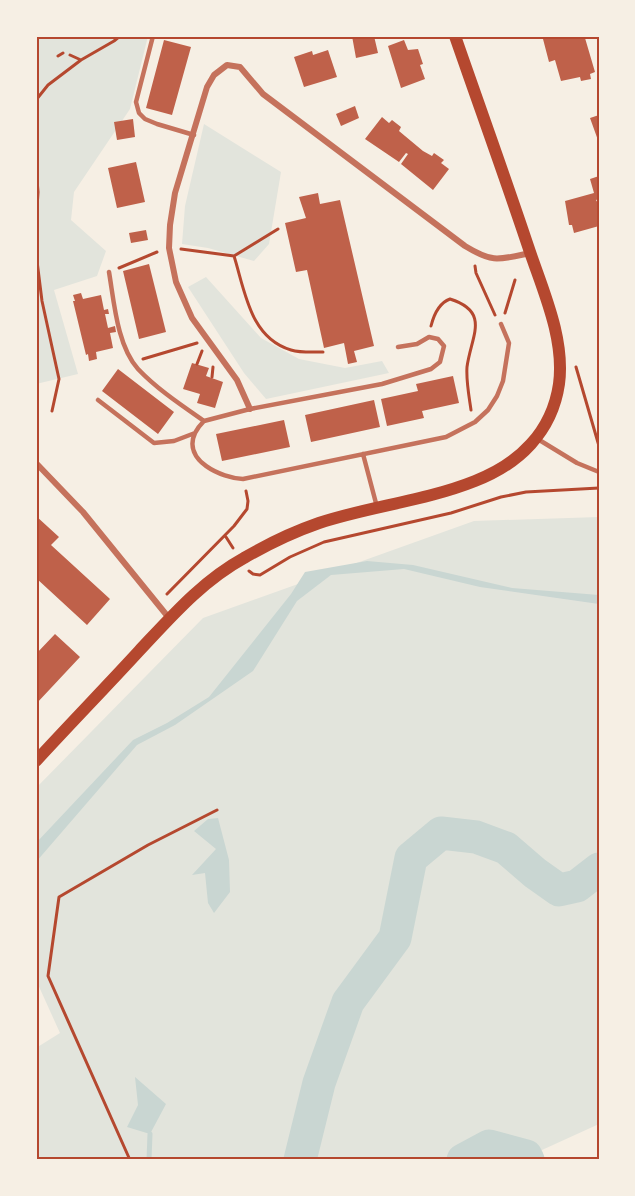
<svg xmlns="http://www.w3.org/2000/svg" width="635" height="1196" font-family="'Noto Sans',sans-serif">
	<style>
		.green { fill: #e2e4dc }
		.water { fill: #c9d6d2 }
		.lines { fill: none; stroke-linecap: round; stroke-linejoin: round }
		.stream { stroke: #c9d6d2; stroke-width: 5 }
		.river { stroke: #c9d6d2; stroke-width: 33 }
		.building { fill: #bf614a }
		.path { stroke: #b5482f; stroke-width: 3 }
		.service { stroke: #c5725c; stroke-width: 4.5 }
		.minor { stroke: #c5725c; stroke-width: 6 }
		.secondary { stroke: #b5482f; stroke-width: 12 }
		.neatline { fill: none; stroke: #b5482f; stroke-width: 2 }
	</style>
	<rect width="100%" height="100%" fill="#f6efe4"/>
	<!-- green -->
	<path class="green" d="M36,36h112l-18,73 -56,83 -3,28 35,31 -9,25 -43,14 24,84 -42,10z
		M204,124l77,48 -12,72 -15,17 -46,-13 -26,-4 3,-38z
		M206,277l55,61 38,21 46,9 37,-7 7,12 -123,26 -22,-26 -56,-86z
		M599,517v607l-79,36h-484v-112l24,-15 -24,-53v-192l167,-170 271,-97z"/>
	<!-- water -->
	<path class="water" d="M367,561l46,4 99,23 87,7v9l-119,-17 -76,-18 -73,6 -34,26 -44,70 -78,54 -38,20 -101,117v-19l97,-103 34,-17 42,-26 82,-103 14,-22z
		M218,818l11,42 1,32 -16,21 -6,-10 -3,-30 -13,2 24,-26 -22,-18 14,-12z
		M135,1077l31,27 -16,30 -23,-7 11,-22z"/>
	<g class="lines">
		<!-- stream -->
		<path class="stream" d="M149,1160l1,-26"/>
		<!-- river -->
		<path class="river" d="M300,1160l19,-77 29,-81 47,-64 16,-80 30,-25 35,4 30,11 29,25 24,17 18,-4 22,-17
			M463,1160l26,-14 37,10 2,4"/>
	</g>
	<!-- building -->
	<path class="building" d="M352,36h22l4,17 -22,5z
		M554,36h25l1,3 5,-1 10,34 -5,2 1,5 -10,2 -1,-4 -19,4 -6,-21 -6,2 -6,-23z
		M164,40l27,7 -19,68 -26,-7z
		M404,40l4,10 10,-1 5,15 -3,1 5,14 -24,9 -13,-42z
		M328,50l9,27 -33,10 -10,-30 18,-6 1,4z
		M355,106l4,12 -18,8 -5,-12z
		M599,115v28l-9,-25z
		M382,117l7,6 3,-3 9,7 -2,4 24,20 9,5 2,-3 10,7 -3,3 8,6 -16,21 -32,-26 7,-10 -2,-1 -7,9 -34,-23z
		M133,119l2,18 -18,3 -3,-18z
		M136,162l9,40 -28,6 -9,-40z
		M599,176v23l-3,1 3,5v21l-25,7 -2,-8h-3l-4,-24 29,-8 -4,-14z
		M318,193l2,11 20,-4 34,146 -20,5 3,11 -9,2 -4,-21 -20,5 -17,-78 -11,2 -11,-49 21,-5 -7,-21z
		M146,230l2,10 -17,3 -2,-10z
		M149,264l17,68 -27,7 -16,-68z
		M81,293l2,6 18,-4 3,15 4,-1 1,5h-4l3,14 7,-2 1,6 -6,1 3,15 -17,4 1,7 -8,2 -1,-7 -2,1 -13,-54h2l-2,-6z
		M192,363l17,5 -3,8 17,6 -8,26 -18,-5 3,-9 -17,-5z
		M118,369l56,43 -16,22 -56,-43z
		M453,376l6,27 -37,8 2,7 -37,8 -6,-27 37,-8 -2,-7z
		M374,400l6,27 -69,15 -6,-27z
		M284,420l6,27 -68,14 -6,-27z
		M36,516l23,21 -8,8 59,54 -23,26 -51,-47z
		M55,634l25,23 -44,47v-50z"/>
	<g class="lines">
		<!-- path -->
		<path class="path" d="M70,55l11,5 33,-19 6,-5
			M58,56l5,-3
			M36,100l12,-15 33,-25
			M36,167l2,25 -2,32
			M181,249l53,7c11,35 16,82 57,94 10,3 22,2 32,2
			M36,253l6,48 17,78 -7,32
			M234,256l44,-27
			M475,266l1,7 19,42
			M119,268l38,-16
			M505,313l10,-33
			M431,326c3,-12 8,-23 19,-27 41,13 21,37 17,68 -1,14 2,29 4,43
			M143,359l54,-16
			M197,364l5,-13
			M576,367l23,79
			M212,377l1,-10
			M226,537l7,11
			M249,571l4,3 7,1 30,-18 34,-15 127,-29 50,-16 25,-5 73,-4
			M167,594l67,-68 13,-17 1,-8 -2,-10
			M130,1160l-82,-184 11,-79 89,-52 69,-35"/>
		<!-- service -->
		<path class="service" d="M153,36l-17,66 3,11 6,6 12,5 37,11
			M109,272c5,29 8,74 29,97 19,20 43,36 66,52l46,-12 132,-25 49,-15 9,-7 4,-16 -6,-7 -9,-2 -12,7 -19,3
			M98,400l56,43 20,-2 21,-8
			M204,421c-3,3 -7,8 -9,12 -13,28 27,45 48,46l203,-42 29,-15 13,-12 9,-14 6,-15 6,-38 -8,-19
			M536,438l41,25 22,9
			M363,454l14,53"/>
		<!-- minor -->
		<path class="minor" d="M250,409l-13,-29 -45,-62 -16,-36 -7,-34 1,-23 5,-32 32,-106 7,-12 13,-10 13,2 23,27 202,152c28,17 33,14 65,7
			M36,463l47,49 86,106"/>
		<!-- secondary -->
		<path class="secondary" d="M36,761c34,-37 69,-73 103,-110 32,-34 63,-70 105,-93 24,-14 49,-26 75,-35 51,-17 106,-22 156,-42 44,-17 77,-49 84,-97 6,-44 -15,-91 -29,-132 -24,-72 -50,-144 -75,-216"/>
	</g>
	<!-- border -->
	<rect width="635" height="1196" fill="none" stroke="#f6efe4" stroke-width="75"/>
	<rect x="38" y="38" width="560" height="1120" class="neatline"/>
</svg>
